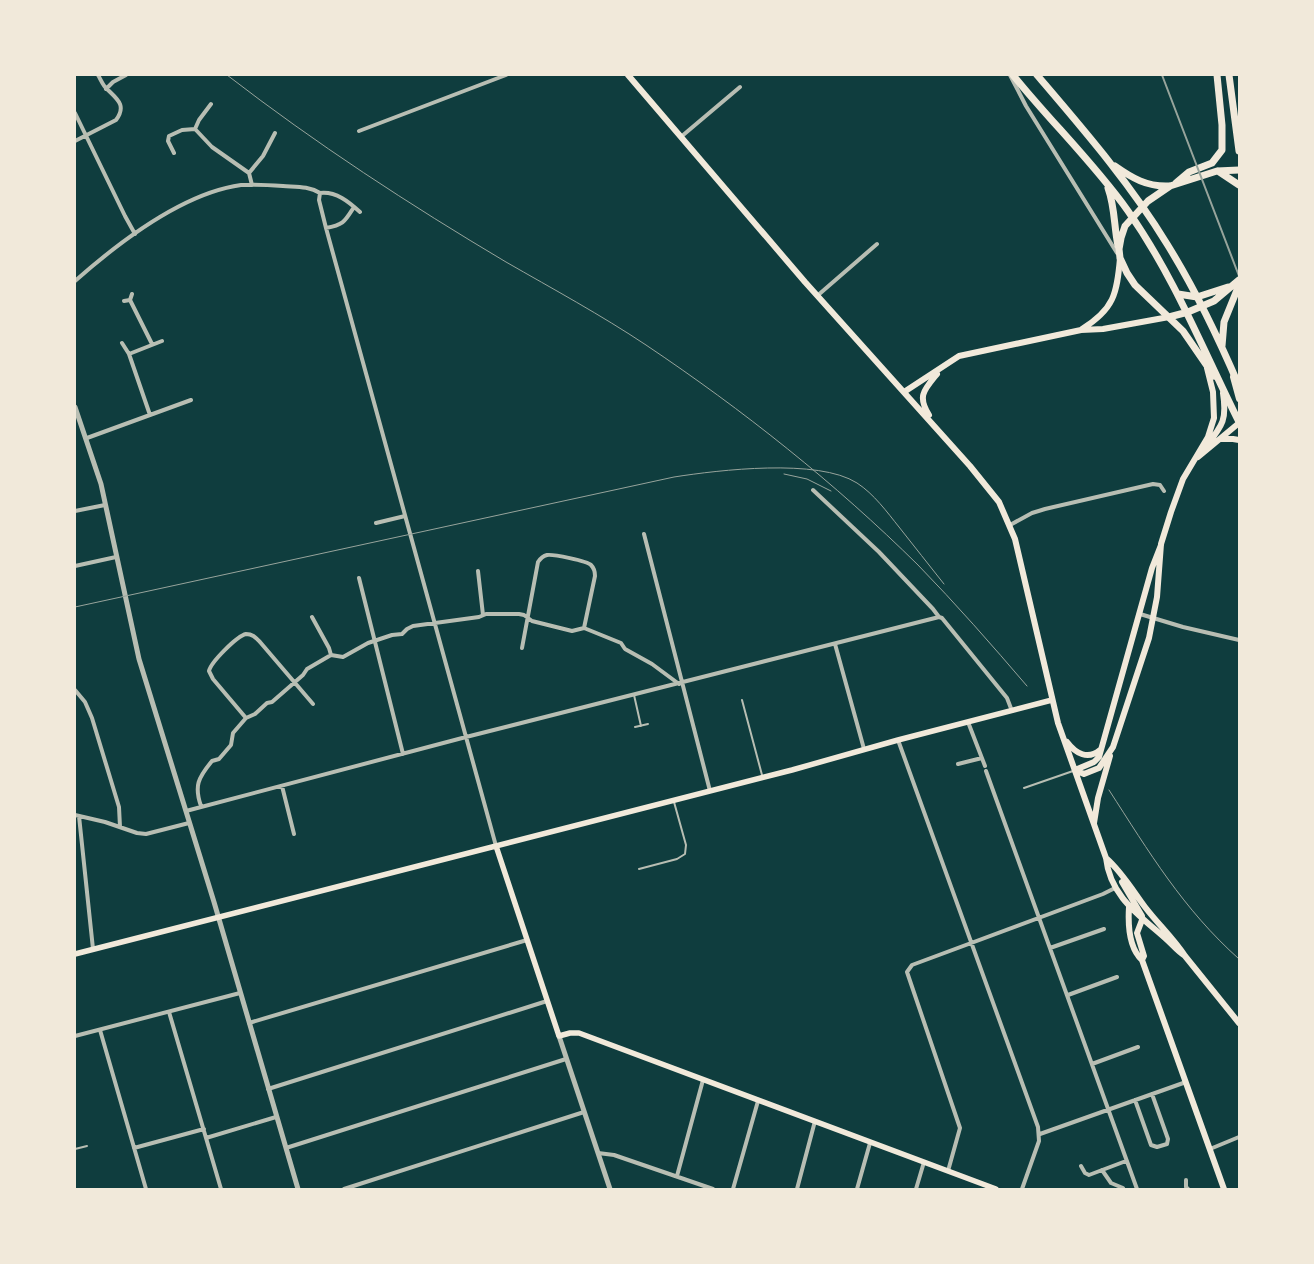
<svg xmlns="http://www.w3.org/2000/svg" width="1314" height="1264" font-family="'Noto Sans',sans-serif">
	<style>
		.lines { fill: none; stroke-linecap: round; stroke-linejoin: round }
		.service { stroke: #b8beb3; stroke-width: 2 }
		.minor { stroke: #b8beb3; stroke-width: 4 }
		.tertiary { stroke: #b8beb3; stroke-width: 5 }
		.secondary { stroke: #f1e9da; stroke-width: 5.5 }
		.primary { stroke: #f1e9da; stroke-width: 6 }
		.trunk { stroke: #f1e9da; stroke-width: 7 }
		.tram { stroke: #97a49c; stroke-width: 1 }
		.rail { stroke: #97a49c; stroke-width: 2 }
	</style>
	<rect width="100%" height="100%" fill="#0f3d3e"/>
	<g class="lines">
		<!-- service -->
		<path class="service" d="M634,695l7,31
			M742,700l20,75
			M635,727l13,-3
			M1024,788l49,-17
			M639,869l38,-10 8,-5 1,-9 -12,-43
			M75,1149l12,-3"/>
		<!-- minor -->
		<path class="minor" d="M1010,75l16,31 91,147
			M106,89l7,-7 13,-7
			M75,113l50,103 10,18
			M195,129l4,-9 12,-16
			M359,131l147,-56
			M682,136l58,-49
			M75,141l41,-21c11,-15 1,-21 -9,-31 -4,-3 -6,-9 -9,-14
			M174,153l-6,-12 1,-5 13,-6 13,-1 17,18 37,26 3,12
			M249,173l14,-17 12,-23
			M320,193l-1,7 7,28 170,618
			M320,193c16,-2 29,9 40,19
			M326,228c18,-3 19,-7 28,-21
			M75,281c43,-38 108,-88 166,-96 14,-1 29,0 42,1 13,1 26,0 37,7
			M817,296l60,-52
			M130,300l22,44
			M124,301l6,-1 2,-6
			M122,343l7,11 21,61
			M129,354l33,-13
			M87,438l104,-38
			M813,490l66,62 54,57 6,8 3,1 65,80 5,13
			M75,511l30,-6
			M376,523l29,-7
			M1010,525l22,-12 13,-4 108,-25 7,1 4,6
			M644,534l66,257
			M75,566l41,-9
			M478,571l5,44
			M359,578l44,176
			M1140,614l43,13 56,13
			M312,617l17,31 2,7
			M835,644l29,105
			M522,648l16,-86c2,-3 5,-6 9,-7 6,-1 40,6 44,10 3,3 4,7 4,11l-11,52
			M75,690l10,12 7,16 27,89 1,20
			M246,718l-33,-39 -4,-8c2,-9 28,-35 37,-37 7,0 10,4 14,8l53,62
			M968,722l17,44
			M898,740l140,387 1,14 -17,48
			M958,764l24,-6
			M986,771l151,418
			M282,786l12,48
			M201,806c-7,-20 -3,-28 11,-45l7,-2 12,-14 2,-12 13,-15 9,-4 12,-11 5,-1 31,-27 4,-6 24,-14 12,2 25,-14 24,-8 10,-1 5,-5 6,-3 66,-9 7,-3h33l5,1 8,6 40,10 12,-3 37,15 4,6 27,15 27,20
			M186,811l280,-74 473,-120
			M75,815l30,7 32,11 9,1 43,-11
			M79,816l14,133
			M1050,948l54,-19
			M1068,995l49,-18
			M169,1012l52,177
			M249,1023l278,-83
			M100,1030l46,159
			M75,1036l165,-43
			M1092,1064l46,-17
			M268,1089l279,-88
			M1135,1100l16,45 6,2 10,-3 1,-5 -16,-45
			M1040,1134l146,-52
			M206,1138l70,-21
			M134,1148l70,-19
			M286,1148l280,-89
			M1210,1149l29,-12
			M598,1153l16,2 99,34
			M1081,1166l4,7 4,2 37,-14
			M1102,1170l9,13 12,5
			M948,1171l12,-43 -53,-156 5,-7 191,-71 12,-6
			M677,1176l26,-96
			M1186,1180v7l2,2
			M344,1189l240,-77
			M733,1189l25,-88
			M797,1189l18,-68
			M857,1189l13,-46
			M916,1189l8,-27"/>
		<!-- tertiary -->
		<path class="tertiary" d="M75,407l26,77 38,175 75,243 84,287
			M559,1036l51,153"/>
		<!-- secondary -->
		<path class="secondary" d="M496,846l63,190 11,-3h9l417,156
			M75,954l717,-184 106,-30 154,-40"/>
		<!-- primary -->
		<path class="primary" d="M628,75l177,207 165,184 29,36 16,37 43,184 48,135c4,38 33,57 59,80 7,6 12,13 20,18
			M1082,329c32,-20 35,-35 38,-71
			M1233,377l6,22
			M904,392l55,-36 122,-26 22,-1 66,-12
			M929,415c-12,-19 -5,-25 8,-41
			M1221,439h12l6,1
			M1207,445c16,-20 20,-26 16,-52
			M1198,457l41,-34
			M1067,742c9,12 21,18 33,8
			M1075,770l9,4 15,-6 14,-21 36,-109 8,-41 4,-53 10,-32 12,-33 25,-42 6,-19 -1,-26 -6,-24
			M1075,770l19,-8 5,-5 53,-189 9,-23
			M1094,823l4,-25 12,-42
			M1106,858c16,14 27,33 39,49 13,17 29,32 40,49l54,67
			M1122,882l20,34v4l-5,13 7,23 -2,4
			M1129,907c-1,16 0,41 13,53l82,229"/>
		<!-- trunk -->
		<path class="trunk" d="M1013,75c37,46 81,88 115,136 47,67 75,139 111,211
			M1037,75c46,54 93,108 130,169 28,45 51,93 72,142
			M1229,75l10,76
			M1115,166c17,12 32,21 54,20
			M1218,171l21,14
			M1176,183l13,-11 23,-9 10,-13v-25l-5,-50
			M1108,188c7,19 6,39 10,58
			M1178,294l19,3 31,-10
			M1169,317l19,-5 26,-11 25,-21
			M1222,346l2,-24 15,-37
			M1214,376l-31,-45 -48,-46 -8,-12 -7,-15 -1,-9 2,-11 4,-12 23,-25 22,-15 47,-15 22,-1"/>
		<!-- tram -->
		<path class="tram" d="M227,75c88,68 183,130 279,187 47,27 95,53 140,83 97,65 189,138 272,220 38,39 74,80 109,121
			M784,474l23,5 24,12
			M75,607l599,-130c45,-7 144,-19 183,6 17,11 30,29 42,44 15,19 30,38 45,57
			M1109,790c40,62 74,119 130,169"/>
		<!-- rail -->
		<path class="rail" d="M1162,75l77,201"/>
	</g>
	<!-- border -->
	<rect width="1314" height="1264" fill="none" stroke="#f1e9da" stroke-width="152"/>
</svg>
